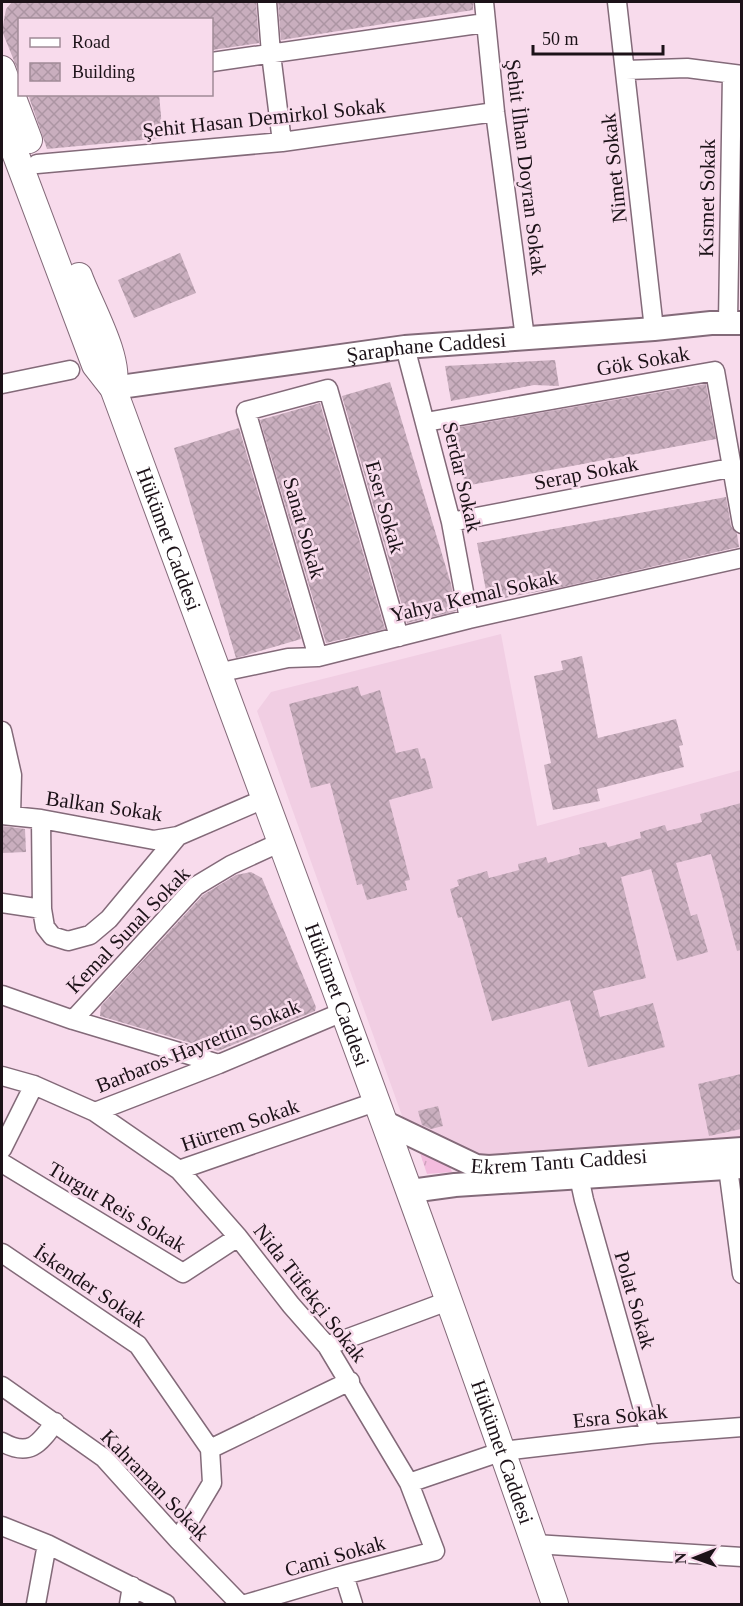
<svg xmlns="http://www.w3.org/2000/svg" width="743" height="1606" font-family="Georgia,serif">
	<style>
		.built { fill: #f1cee3 }
		.grass { fill: url(#grass-tufts) }
		.building { fill: url(#building-cross-hatch) }
		.lines { fill: none; stroke-linecap: round; stroke-linejoin: round }
		.minor-casing { stroke: #836a79; stroke-width: 21 }
		.tertiary-casing { stroke: #836a79; stroke-width: 26 }
		.secondary-casing { stroke: #836a79; stroke-width: 28 }
		.minor { stroke: #fff; stroke-width: 18 }
		.tertiary { stroke: #fff; stroke-width: 22 }
		.secondary { stroke: #fff; stroke-width: 26 }
		.labels { text-anchor: middle; dominant-baseline: central; stroke-width: 5; stroke-linejoin: round; paint-order: stroke }
		.street-label { font-size: 21px; fill: #1c1218; stroke: #f8dbec }
	</style>
	<defs>
		<pattern id="grass-tufts" width="24" height="20" patternUnits="userSpaceOnUse" patternTransform="scale(1.5)"><rect width="24" height="20" fill="#f3bcde"/><path d="M3 7l-1-3M5 7V3M7 7l1-3M15 17l-1-3M17 17v-4M19 17l1-3" fill="none" stroke="#d0a1be"/></pattern>
		<pattern id="building-cross-hatch" width="8" height="8" patternUnits="userSpaceOnUse" patternTransform="scale(1.5)"><rect width="8" height="8" fill="#c9aebe"/><path d="M0 0l8 8M0 8l8-8" fill="none" stroke="#ac95a3"/></pattern>
	</defs>
	<rect width="100%" height="100%" fill="#f8dbec"/>
	<!-- built -->
	<path class="built" d="M501,634l36,192 204,-56v367l-258,20 -78,-33 -148,-413 14,-19z"/>
	<!-- grass -->
	<path class="grass" d="M419,1150l31,17 2,5 -25,2z"/>
	<!-- building -->
	<path class="building" d="M12,2h244l3,41 -47,7v-30h-192l-1,53 -17,-42 4,-22z
		M278,2h195v8l-192,30z
		M54,94h105l4,44 -116,11 -18,-52z
		M180,253l16,40 -62,25 -16,-38z
		M555,360l4,26 -25,-1 -83,16 -6,-35z
		M390,382l61,202 5,27 -49,12 -65,-227z
		M706,384l10,55 -251,47 -11,-58z
		M320,403l65,226 -59,14 -66,-223z
		M239,428l62,211 -65,19 -62,-210z
		M726,497l5,29 6,8 2,13 -181,41 -70,13 -11,-58z
		M582,656l16,82 78,-19 7,26 -4,1 5,21 -87,22 3,12 -47,9 -9,-45 7,-2 -17,-87 29,-6 -2,-9z
		M358,686l3,10 19,-6 16,63 22,-5 3,11 4,-1 8,30 -44,12 21,80 -5,1 2,9 -40,10 -5,-16 -5,1 -27,-102 -19,5 -22,-84z
		M741,803v147l-4,1 -26,-97 -35,9 15,53 6,-2 11,38 -31,9 -26,-92 -30,8 25,101 -53,13 7,26 53,-14 12,44 -77,20 -18,-67 -78,21 -30,-104 -4,1 -8,-29 9,-3 -2,-6 30,-9 2,7 30,-8 -1,-6 28,-7 2,6 32,-9 -1,-6 27,-6 2,5 33,-9 -1,-6 25,-7 2,6 35,-9 -2,-8z
		M2,826l23,3 1,23 -24,1z
		M251,872l11,6 54,129 -1,4 -97,40 -118,-35 1,-10 102,-111 33,-20z
		M741,1074v55l-32,7 -11,-52z
		M438,1106l5,20 -12,3 -9,-4 -4,-14z"/>
	<g class="lines">
		<!-- minor casing -->
		<g class="minor-casing">
			<path id="minor" d="M267,2l4,52 11,88
				M484,2l11,110 30,226
				M617,2l37,327
				M212,62l273,-39
				M626,70l61,-2 55,7
				M37,164l245,-22 213,-30
				M728,322l4,-248
				M405,347l46,175 18,97
				M2,384l68,-14
				M426,422l289,-51 27,153
				M451,522l279,-54
				M318,657l-72,-246 82,-22 71,248
				M217,673l71,-15 30,-1 151,-38 273,-61
				M2,731l10,44 -1,41
				M2,815l39,4 113,21 24,-4 86,-37
				M41,819l1,90 3,18 7,9 16,5 22,-6 19,-16 69,-83
				M2,903l40,6
				M2,995l71,25 146,44
				M73,1020l123,-134 35,-21 50,-23
				M2,1076l32,9 61,27 84,58 199,-69
				M95,1112l124,-48 126,-53
				M2,1149l32,-64
				M2,1163l181,110 55,-36
				M728,1168l14,106
				M179,1170l59,67 53,68 36,41 82,137 26,68 -91,24 -98,29
				M579,1177l5,23 66,234
				M2,1253l136,92 72,104
				M327,1346l121,-45
				M2,1386l102,72 74,82 62,64
				M2,1442c27,15 37,3 53,-20
				M210,1449l140,-68
				M409,1483l94,-32 147,-17 92,-7
				M2,1526l45,18 119,60
				M178,1540l34,-57 -2,-34
				M535,1544l207,13
				M344,1575l9,29
				M36,1604l11,-60
				M129,1604l3,-18"/>
		</g>
		<!-- tertiary casing -->
		<g class="tertiary-casing">
			<g id="tertiary">
				<path id="s1" d="M113,388l292,-41 249,-18 57,-6h31"/>
				<path id="s2" d="M386,1123l90,43 13,1 253,-18"/>
				<path d="M411,1191l44,-6 287,-18"/>
			</g>
		</g>
		<!-- secondary casing -->
		<g class="secondary-casing">
			<g id="secondary">
				<path d="M2,69l27,71"/>
				<path id="s3" d="M2,118l93,247 18,23 10,27c145,396 296,790 432,1189"/>
				<path d="M79,276c10,28 43,84 34,112"/>
			</g>
		</g>
		<!-- minor -->
		<use href="#minor" class="minor"/>
		<!-- tertiary -->
		<use href="#tertiary" class="tertiary"/>
		<!-- secondary -->
		<use href="#secondary" class="secondary"/>
	</g>
	<g class="labels">
		<!-- street labels -->
		<g class="street-label">
			<text transform="translate(264 118) rotate(-6)">Şehit Hasan Demirkol Sokak</text>
			<text transform="translate(526 167) rotate(83)">Şehit İlhan Doyran Sokak</text>
			<text transform="translate(614 168) rotate(-96)">Nimet Sokak</text>
			<text transform="translate(707 198) rotate(-89)">Kısmet Sokak</text>
			<text stroke="none"><textPath href="#s1" startOffset="316">Şaraphane Caddesi</textPath></text>
			<text transform="translate(643 361) rotate(-10)">Gök Sokak</text>
			<text transform="translate(586 473) rotate(-11)">Serap Sokak</text>
			<text transform="translate(462 477) rotate(77)">Serdar Sokak</text>
			<text transform="translate(385 507) rotate(74)">Eser Sokak</text>
			<text transform="translate(304 528) rotate(74)">Sanat Sokak</text>
			<text stroke="none"><textPath href="#s3" startOffset="454">Hükümet Caddesi</textPath></text>
			<text transform="translate(474 596) rotate(-13)">Yahya Kemal Sokak</text>
			<text transform="translate(104 806) rotate(8)">Balkan Sokak</text>
			<text transform="translate(128 930) rotate(-46)">Kemal Sunal Sokak</text>
			<text stroke="none"><textPath href="#s3" startOffset="940">Hükümet Caddesi</textPath></text>
			<text transform="translate(198 1046) rotate(-22)">Barbaros Hayrettin Sokak</text>
			<text transform="translate(240 1125) rotate(-19)">Hürrem Sokak</text>
			<text stroke="none"><textPath href="#s2" startOffset="183">Ekrem Tantı Caddesi</textPath></text>
			<text transform="translate(117 1207) rotate(31)">Turgut Reis Sokak</text>
			<text transform="translate(90 1286) rotate(34)">İskender Sokak</text>
			<text transform="translate(310 1293) rotate(52)">Nida Tüfekçi Sokak</text>
			<text transform="translate(635 1300) rotate(74)">Polat Sokak</text>
			<text transform="translate(620 1416) rotate(-6)">Esra Sokak</text>
			<text stroke="none"><textPath href="#s3" startOffset="1426">Hükümet Caddesi</textPath></text>
			<text transform="translate(155 1485) rotate(46)">Kahraman Sokak</text>
			<text transform="translate(335 1556) rotate(-16)">Cami Sokak</text>
		</g>
	</g>
	<!-- border -->
	<rect width="743" height="1606" fill="none" stroke="#1c1218" stroke-width="6"/>
	<!-- legend -->
	<rect x="18" y="18" width="195" height="78" fill="#f8dbec" stroke="#a08b97" stroke-width="1.5"/>
	<rect x="30" y="38" width="30" height="9" fill="#ffffff" stroke="#a08b97" stroke-width="1.5"/>
	<text x="72" y="48" font-size="18" fill="#1c1218">Road</text>
	<rect x="30" y="63" width="30" height="18" fill="url(#building-cross-hatch)" stroke="#a08b97" stroke-width="1.5"/>
	<text x="72" y="78" font-size="18" fill="#1c1218">Building</text>
	<!-- north arrow -->
	<g transform="translate(695 1558) rotate(269)" stroke="#f8dbec" stroke-width="4.5" paint-order="stroke">
	<path d="M0-4.5L10 22L0 15L-10 22Z" fill="#1c1218"/>
	<text y="-9" font-size="16" font-weight="bold" text-anchor="middle" fill="#1c1218">N</text>
	</g>
	<!-- scale -->
	<path d="M533 45v9h130v-9" fill="none" stroke="#1c1218" stroke-width="3"/>
	<text x="542" y="45" font-size="18" fill="#1c1218" stroke="#f8dbec" stroke-width="4.5" paint-order="stroke">50 m</text>
</svg>
